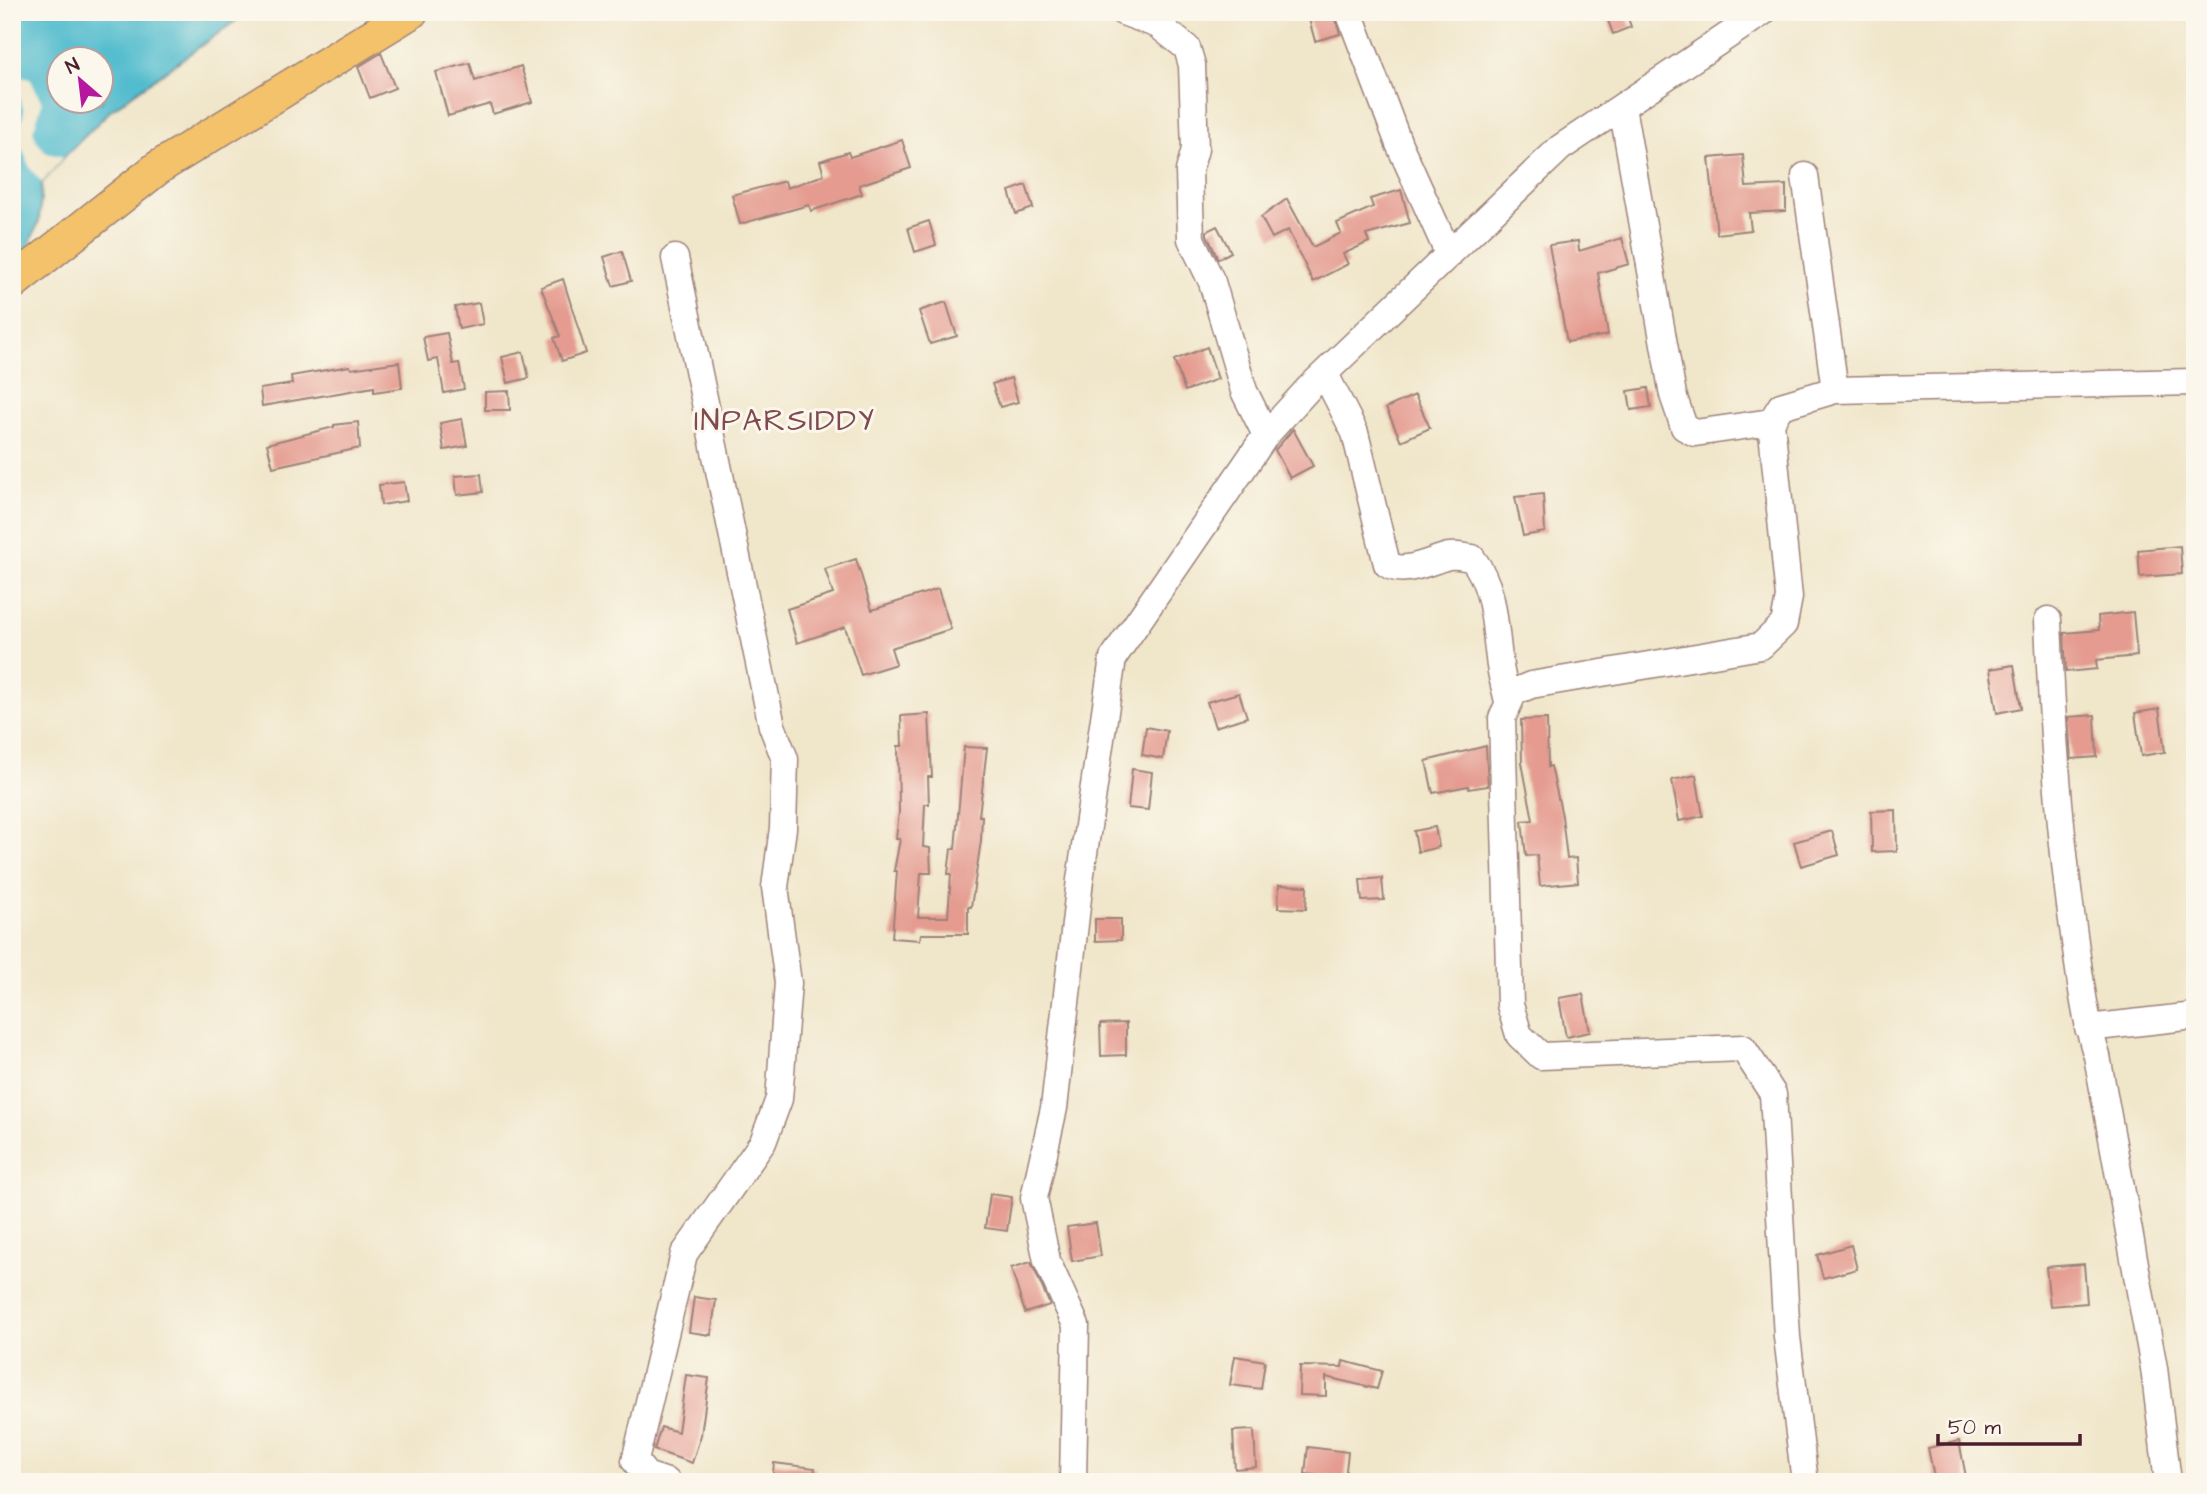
<svg xmlns="http://www.w3.org/2000/svg" width="2207" height="1494" font-family="'Architects Daughter',sans-serif">
	<style>
		.water { fill: #51bcce; stroke: #4e6e7c; stroke-width: 2; fill-rule: evenodd }
		.pier { fill: #f0e6ca }
		.building { fill: #e59b90 }
		.lines { fill: none; stroke-linecap: round; stroke-linejoin: round }
		.minor-casing { stroke: #9d827a; stroke-width: 29 }
		.major-casing { stroke: #9d827a; stroke-width: 36 }
		.minor { stroke: #fff; stroke-width: 26 }
		.major { stroke: #f3c26a; stroke-width: 33 }
		.labels { text-anchor: middle; dominant-baseline: central; stroke-width: 6; stroke-linejoin: round; paint-order: stroke }
		.quarter-label { font-size: 30px; letter-spacing: 2px; fill: #804a4e; stroke: #fbf7ec }
	</style>
	<rect width="100%" height="100%" fill="#fbf7ec"/>
	<filter id="ink" filterUnits="userSpaceOnUse"><feTurbulence type="fractalNoise" baseFrequency=".0143" numOctaves="2"/><feDisplacementMap in="SourceGraphic" scale="14" xChannelSelector="R" yChannelSelector="G"/><feConvolveMatrix kernelMatrix="1 2 1 2 8 2 1 2 1" color-interpolation-filters="sRGB"/></filter>
	<filter id="wash" filterUnits="userSpaceOnUse"><feTurbulence type="fractalNoise" baseFrequency=".00686" numOctaves="4" result="noise"/><feDisplacementMap in="SourceGraphic" scale="28" xChannelSelector="R" yChannelSelector="G"/><feGaussianBlur stdDeviation="1.57" result="paint"/><feColorMatrix in="noise" values="0 0 0 0 0 0 0 0 0 0 0 0 0 0 0 0 0 1.4 0 .05"/><feComposite in="paint" operator="in"/></filter>
	<g filter="url(#wash)">
		<rect width="100%" height="100%" fill="#f0e6ca"/>
		<!-- water -->
		<path class="water" d="M12,12h236l-137,98 -47,47 -22,26 -3,38 -17,41 -10,11zM60,60h42v42h-42z"/>
		<!-- pier -->
		<path class="pier" d="M23,77l7,1 12,25 -9,28 4,11 10,11 17,4 -22,26 -12,-15 -12,-30 6,-27 -8,-23z"/>
		<g id="blocks">
			<!-- building -->
			<path class="building" d="M1307,12h27l6,22 -25,7z
				M1605,12h21l5,15 -18,7z
				M381,53l14,35 -25,10 -12,-31z
				M470,63l5,18 46,-15 11,36 -39,12 -3,-10 -42,12 -12,-44z
				M902,140l9,28 -52,17 3,9 -51,17 -2,-6 -69,19 -8,-29 53,-14 2,7 37,-13 -4,-14 28,-9 2,5z
				M1743,155l3,32 40,-2v26l-37,2 2,17 -34,4 -8,-76z
				M1026,185l7,23 -17,6 -7,-23z
				M1401,190l9,33 -44,12 3,7 -26,12 5,10 -35,18 -25,-52 -16,8 -11,-21 26,-18 26,48 28,-14 -4,-10 36,-16 -3,-8z
				M929,221l7,24 -21,7 -7,-24z
				M1217,226l14,26 -13,7 -11,-24v-4z
				M1622,238l7,26 -31,9 10,62 -41,7 -18,-97 29,-4 1,10z
				M622,251l9,30 -18,5 -9,-29z
				M563,279l23,74 -24,8 -8,-23 6,-2 -19,-49z
				M946,302l11,34 -27,8 -11,-33z
				M479,303l4,21 -24,5 -4,-22z
				M447,333l6,31 6,-1 5,26 -20,4 -6,-34 -10,2 -5,-24z
				M1207,347l11,32 -33,12 -11,-31z
				M523,352l6,26 -21,5 -6,-26z
				M399,362l3,26 -28,4v-5l-112,19 -2,-17 32,-5 -1,-8 59,-10 1,3z
				M1011,378l7,24 -18,5 -8,-23z
				M1648,388l3,19 -20,3 -3,-19z
				M509,391l1,19h-25v-18z
				M1415,395l15,33 -29,13 -15,-33z
				M462,419l5,27 -23,4 -4,-27z
				M358,422l2,26 -87,19 -6,-23 67,-17v-2z
				M1293,429l20,37 -23,12 -15,-28z
				M481,474l2,18 -26,3 -2,-19z
				M404,482l3,19 -26,4 -2,-20z
				M1543,494l2,38 -22,4 -8,-39z
				M2180,546l2,28 -42,3 -2,-27z
				M856,559l16,51 66,-21 13,40 -60,19 5,16 -35,11 -16,-48 -48,16 -10,-34 46,-15 -8,-25z
				M2133,612l4,44 -41,4 1,9 -31,3 -2,-39 35,-3 -1,-14z
				M2014,665l7,43 -24,5 -7,-44z
				M1239,693l8,24 -32,10 -8,-25z
				M2159,709l6,43 -24,4 -6,-43z
				M929,714l3,63h-4l1,27h-4l-2,43 7,1 1,25h-10l-3,44h30l3,-43h-3l3,-25h4l9,-102 23,1 -8,68h3l-1,25 -10,66h-3v27h-47l-1,6 -28,-2 5,-67h-3l6,-32h-4l3,-27 -1,-66h4l-1,-30z
				M2095,715l2,42 -26,2 -3,-42z
				M1547,719l1,48 3,-1 11,50 5,43 9,-1 2,24 -38,4 -3,-31 -11,1 -4,-35 11,-1 -11,-57 -1,-43z
				M1146,727l21,4 -4,28 -21,-4z
				M1486,746l2,40 -19,3 -1,-3 -35,7 -7,-32z
				M1132,769l20,3 -4,38 -20,-2z
				M1696,775l7,41 -24,5 -7,-41z
				M1896,810l1,41 -25,1 -1,-41z
				M1435,827l4,20 -21,5 -4,-21z
				M1832,831l7,24 -38,11 -7,-24z
				M1382,878l2,22 -22,1 -2,-21z
				M1279,885l28,1 -1,23 -28,-1z
				M1095,919h26v21l-26,1z
				M1583,994l7,38 -24,5 -7,-39z
				M1126,1023v32l-25,1 -1,-32z
				M990,1194l22,3 -5,34 -22,-3z
				M1096,1223l5,33 -29,5 -5,-34z
				M1851,1245l6,24 -34,9 -6,-23z
				M1031,1262l19,43 -25,8 -14,-45z
				M2084,1264l3,39 -37,3 -4,-39z
				M694,1297l22,3 -5,35 -22,-3z
				M1235,1356l30,5 -4,28 -31,-4z
				M1343,1361l39,10 -5,18 -51,-12v19l-27,-1 1,-29 42,1z
				M686,1375l23,3 -8,57 -9,28 -38,-13 7,-23 17,5z
				M1254,1430l2,37 -21,2 -2,-38z
				M1959,1441l8,41h-32l-7,-34z
				M1308,1447l40,5 -3,27 -40,-5z
				M774,1463l41,5 -2,14h-41z"/>
		</g>
	</g>
	<g filter="url(#ink)">
		<use href="#blocks" fill-opacity="0" stroke="#9d827a" stroke-width="2"/>
		<g class="lines">
			<!-- minor casing -->
			<g class="minor-casing">
				<path id="minor" d="M1123,12l35,13 29,23 5,17 3,84 -6,22 2,68 21,43 32,109 22,44
					M1349,12l50,132 50,111
					M1622,107l51,288 11,32 11,6 76,-11
					M1325,374l30,59 32,131c16,12 44,-4 62,-8 7,-1 15,1 23,2 23,30 22,64 27,100 1,15 6,29 9,44
					M1835,390l360,-8
					M2048,620c4,106 11,210 26,315 6,41 10,81 23,121l57,312 14,114
					M2088,1028l107,-12
					M667,1482l-21,-7 -11,-14 49,-207 79,-112 16,-43 9,-116 -13,-96 8,-59 2,-69 -13,-33 -97,-468
					M1073,1482l3,-157 -29,-64 -13,-63 20,-90 26,-228 33,-222 153,-223 42,-46 252,-241 203,-136
					M1805,1482l-18,-145 -14,-243 -30,-46 -202,8 -22,-21 -9,-30 -8,-287 12,-26 17,-7 230,-39 23,-22 5,-27 -18,-175 10,-16 54,-16 -30,-214"/>
			</g>
			<!-- major casing -->
			<g class="major-casing">
				<path id="major" d="M12,283l147,-116 252,-155"/>
			</g>
			<!-- minor -->
			<use href="#minor" class="minor"/>
			<!-- major -->
			<use href="#major" class="major"/>
		</g>
	</g>
	<g class="labels">
		<!-- quarter labels -->
		<g class="quarter-label">
			<text x="785" y="421">INPARSIDDY</text>
		</g>
	</g>
	<!-- margin -->
	<rect width="2207" height="1494" fill="none" stroke="#fbf7ec" stroke-width="42"/>
	<!-- north arrow -->
	<g transform="translate(80 80) rotate(332)"><circle r="33" fill="#fbf7ec" stroke="#b4a19f" stroke-width="2"/>
	<path d="M0-5L12 26L0 18L-12 26Z" fill="#b5179e"/>
	<text y="-10" font-size="19" font-weight="bold" text-anchor="middle" fill="#4a1f2b">N</text>
	</g>
	<!-- scale -->
	<path d="M1938 1434v10h142v-10" fill="none" stroke="#4a1f2b" stroke-width="3.5"/>
	<text x="1948" y="1434" font-size="21" fill="#4a1f2b" stroke="#fbf7ec" stroke-width="5" paint-order="stroke">50 m</text>
</svg>
